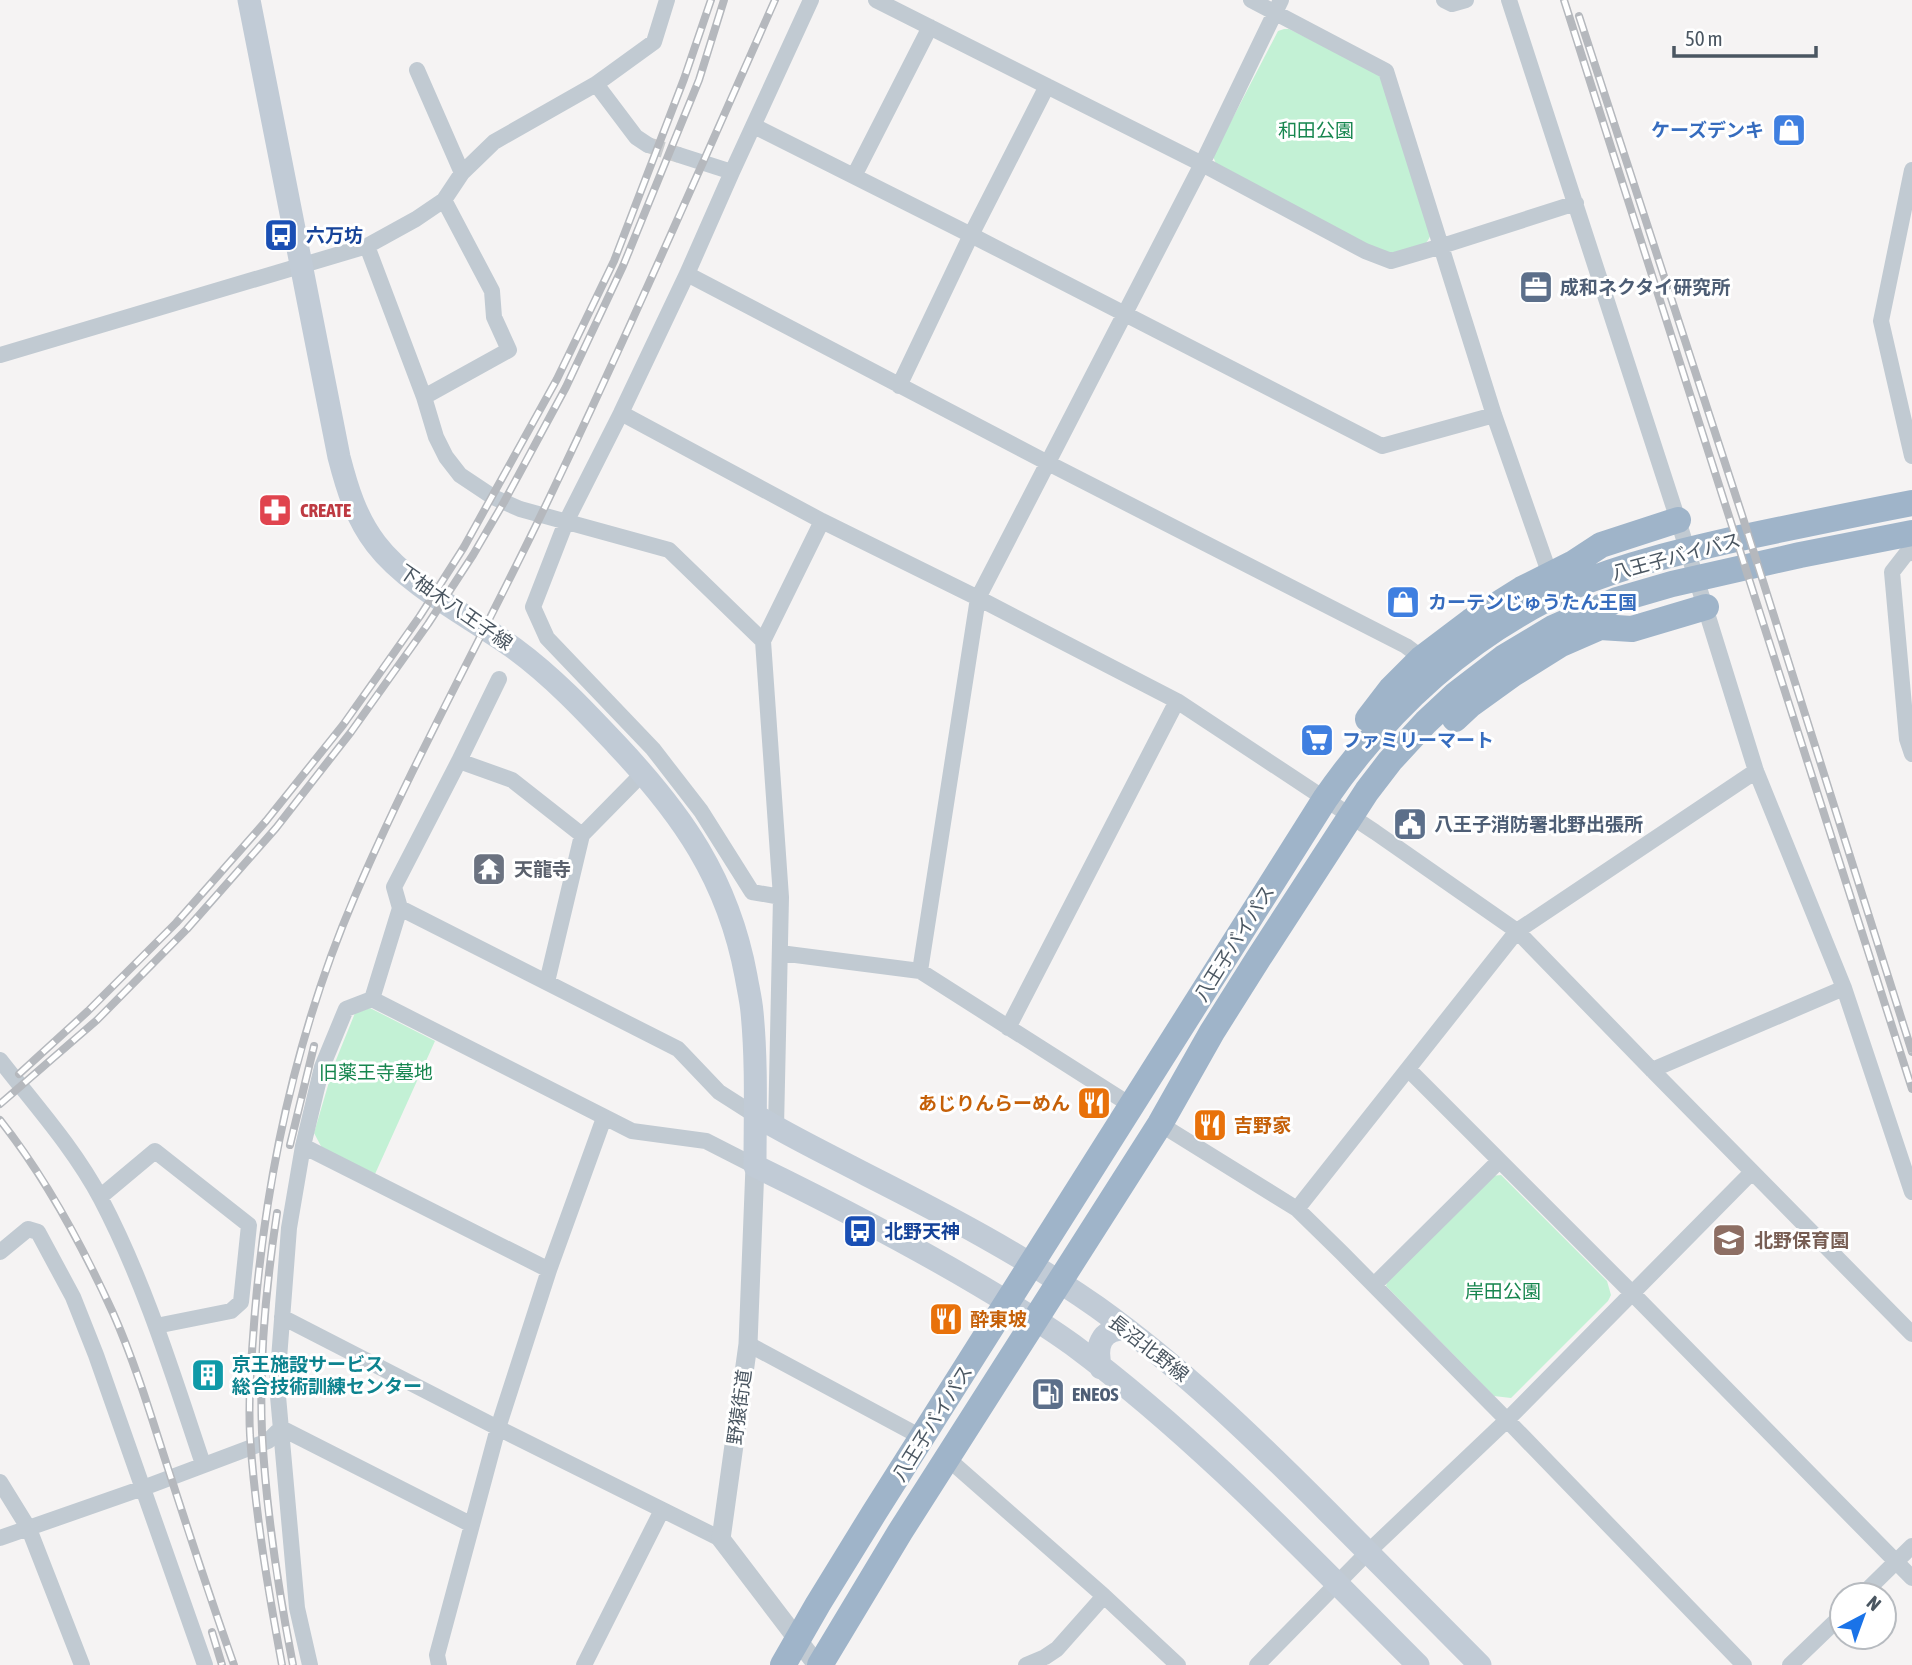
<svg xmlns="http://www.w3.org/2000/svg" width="1912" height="1665" font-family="'Asap Condensed','Noto Sans JP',sans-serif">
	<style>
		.green { fill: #c3f1d5 }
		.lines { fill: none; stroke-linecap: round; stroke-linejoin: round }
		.minor-tunnel { stroke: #caccce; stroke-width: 16; stroke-dasharray: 16 8; stroke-linecap: butt }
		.minor { stroke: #c1cad2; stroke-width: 16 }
		.tertiary { stroke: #c1cad2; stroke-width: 19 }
		.secondary { stroke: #c1cbd6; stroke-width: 23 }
		.trunk { stroke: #9fb4c9; stroke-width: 26 }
		.rail-casing { stroke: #b5b8bd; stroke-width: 8 }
		.rail { stroke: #fff; stroke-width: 5; stroke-dasharray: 16; stroke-linecap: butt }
		.labels { text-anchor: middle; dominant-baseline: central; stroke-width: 6; stroke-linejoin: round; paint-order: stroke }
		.park-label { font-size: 19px; fill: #17864f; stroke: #fff }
		.shop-label { font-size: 19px; font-weight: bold; fill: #366cbe; stroke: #fff; text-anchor: start }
		.transit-label { font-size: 19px; font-weight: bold; fill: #164399; stroke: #fff; text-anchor: start }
		.service-label { font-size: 19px; font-weight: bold; fill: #4e5e75; stroke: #fff; text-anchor: start }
		.health-label { font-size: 19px; font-weight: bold; fill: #be3a42; stroke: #fff; text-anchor: start }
		.street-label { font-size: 19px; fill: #4a5661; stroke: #fff }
		.worship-label { font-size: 19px; font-weight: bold; fill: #5b616d; stroke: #fff; text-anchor: start }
		.food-label { font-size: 19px; font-weight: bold; fill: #c56008; stroke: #fff; text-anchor: start }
		.education-label { font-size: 19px; font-weight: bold; fill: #785e54; stroke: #fff; text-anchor: start }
		.culture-label { font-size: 19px; font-weight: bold; fill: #0d838f; stroke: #fff; text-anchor: start }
	</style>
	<rect width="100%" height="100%" fill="#f5f3f3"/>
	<!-- green -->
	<path class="green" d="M1284,29h5l90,44 52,161c-6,17 -22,19 -38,24l-177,-94 -3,-8 65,-125z
		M370,1008l65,33 -60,133 -53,-26 -8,-15 20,-68 21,-52z
		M1501,1175l106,106 4,14 -3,6 -97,97 -17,-2 -108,-110 3,-9 102,-101z"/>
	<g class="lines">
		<!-- minor-tunnel -->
		<path class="minor-tunnel" d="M648,145l31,10"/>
		<!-- minor -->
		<path class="minor" d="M876,0l326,164 163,87 26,10 51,-15 134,-43
			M1251,0l135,71 108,344 56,160
			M1444,0l8,4 14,-4
			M1509,0l169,520 78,251 88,217 68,204
			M417,70l45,103
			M596,84l40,53 12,8
			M754,126l217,109 411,211 112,-31
			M679,155l53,17
			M1912,170l-31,151 31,135
			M854,176l76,-149
			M367,246l57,151 12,40 10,20 14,18 33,22 27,12 149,41 94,91
			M687,274l361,189 358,183 16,12
			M0,355l367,-109 49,-27 28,-19 18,-27 32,-31 102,-58 58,-42 13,-42
			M899,386l72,-151 76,-149
			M424,397l85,-47 -15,-33 -2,-26 -48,-91
			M621,413l201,108 156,77 199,103 198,131 142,99 135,139 260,264
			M1912,553l-6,1 -14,18 15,167 5,15
			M459,761l40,-82
			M781,897l-29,-5 -51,-81 -48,-62 -106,-111 -14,-31 33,-85 55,-109 66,-139 45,-102 79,-172
			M400,908l278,141 41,43 36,23
			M780,953l140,18 212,135
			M920,971l58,-373 224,-434 79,-164
			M547,982l35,-147 61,-62
			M372,999l260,132 74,10 49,25
			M1008,1028l169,-327
			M0,1060c35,45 74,88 101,139 44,84 72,176 102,265
			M1409,1070l224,224 279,284
			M1652,1070l192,-82
			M1160,1124l137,85 45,44 165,167 237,245
			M776,1128l5,-231 -18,-256 59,-120
			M303,1146l246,124
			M100,1197l55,-46 94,74 -8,77 -10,9 -75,15
			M1297,1209l220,-278 239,-160
			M0,1252l28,-23 10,3 35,65 23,58 109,310
			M1374,1285l125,-124
			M282,1317l216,111 223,111
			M748,1344l175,94
			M947,1458l157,138 74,69
			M0,1482l29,47 53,136
			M0,1538l143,-50 125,-47 13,-13 191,97
			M1862,1595l50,-49
			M310,1665l-13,-57 -20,-223 12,-157 14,-82 19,-79 24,-58 26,-10 28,-91 -6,-21 65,-126 53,19 70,55
			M439,1665l-2,-10 61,-227 51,-158 55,-152
			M584,1665l78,-155
			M1026,1665l19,-8 12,-8 47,-53
			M1257,1665l111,-113 139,-132 245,-248
			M1790,1665l52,-50"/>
		<!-- tertiary -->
		<path class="tertiary" d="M755,1166l-7,178 -27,195 96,126"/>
		<!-- secondary -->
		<path class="secondary" d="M249,0l90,457c8,31 17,61 37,87 32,42 96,74 139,105 38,28 69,61 101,95 66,70 112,135 130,232 2,12 5,24 6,36 5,51 3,103 3,154 76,37 151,76 224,119 32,19 64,38 94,60 126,94 234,209 345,320
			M755,1115c36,22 74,40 112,60 79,40 157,81 230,132 84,60 157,131 230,204 51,51 102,103 153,154
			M1101,1368c-6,-21 -1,-39 24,-39"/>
		<!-- trunk -->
		<path class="trunk" d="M1368,719l23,-30 31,-31 49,-37 51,-32 50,-25 29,-19 77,-25
			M1455,719l15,-14 43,-31 48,-30 39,-17 32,2 74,-22
			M783,1665l35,-61 56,-91 451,-714c63,-91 144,-166 247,-212 54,-23 111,-36 168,-49 57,-12 115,-24 172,-35
			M820,1665l80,-133 260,-408 52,-92 46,-73 109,-168 23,-30 36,-39 30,-28 47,-36 50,-30 64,-28 55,-16 128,-29 112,-22"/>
		<!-- rail casing -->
		<g class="rail-casing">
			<path id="rail" d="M1564,0l348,1089
				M1579,16l163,499 170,537
				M19,1074l69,-63 88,-88 90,-102 77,-96 77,-109 44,-69 93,-168 57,-118 70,-182 27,-79
				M0,1104l97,-84 90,-91 89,-101 75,-96 77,-108 45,-69 31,-53 62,-115 57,-121 76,-186 25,-80
				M0,1120c46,58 82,125 113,193 20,45 35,93 50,140 23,71 46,142 71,212
				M290,1145l24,-99
				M277,1213c-11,72 -18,146 -15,219 4,79 16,156 31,233
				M212,1632l10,33
				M282,1665c-14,-76 -27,-152 -32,-230 -2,-41 2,-83 5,-124 12,-141 44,-285 100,-415 56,-131 126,-256 188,-385 81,-168 156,-340 232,-511"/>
		</g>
		<!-- rail -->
		<use href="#rail" class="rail"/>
	</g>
	<!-- icons -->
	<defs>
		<g id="shop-square" transform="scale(1.75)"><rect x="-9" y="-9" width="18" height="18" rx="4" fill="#3f7fe0" stroke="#fff"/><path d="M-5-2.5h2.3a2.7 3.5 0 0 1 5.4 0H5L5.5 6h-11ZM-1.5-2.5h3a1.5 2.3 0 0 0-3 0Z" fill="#fff"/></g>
		<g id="bus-square" transform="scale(1.75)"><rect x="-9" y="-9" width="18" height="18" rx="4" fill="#1a4fb4" stroke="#fff"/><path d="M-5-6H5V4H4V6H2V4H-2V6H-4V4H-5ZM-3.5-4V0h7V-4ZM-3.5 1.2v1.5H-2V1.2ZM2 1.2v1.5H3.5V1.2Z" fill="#fff"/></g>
		<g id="office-square" transform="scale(1.75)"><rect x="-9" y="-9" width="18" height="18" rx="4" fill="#5c6f8a" stroke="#fff"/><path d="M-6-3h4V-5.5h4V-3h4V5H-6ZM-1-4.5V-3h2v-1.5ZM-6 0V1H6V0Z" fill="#fff"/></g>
		<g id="pharmacy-square" transform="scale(1.75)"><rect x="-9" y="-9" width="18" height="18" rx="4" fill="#e0444e" stroke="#fff"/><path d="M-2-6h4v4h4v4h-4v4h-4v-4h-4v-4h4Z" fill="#fff"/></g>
		<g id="supermarket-square" transform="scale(1.75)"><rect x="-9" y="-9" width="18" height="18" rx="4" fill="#3f7fe0" stroke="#fff"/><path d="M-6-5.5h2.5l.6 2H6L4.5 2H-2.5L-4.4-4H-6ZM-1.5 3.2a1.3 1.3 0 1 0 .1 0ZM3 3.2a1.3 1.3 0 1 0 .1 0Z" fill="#fff"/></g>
		<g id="civic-square" transform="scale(1.75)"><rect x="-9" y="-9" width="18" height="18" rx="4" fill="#5c6f8a" stroke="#fff"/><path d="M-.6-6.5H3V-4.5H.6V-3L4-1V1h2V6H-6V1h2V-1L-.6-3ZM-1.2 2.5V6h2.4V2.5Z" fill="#fff"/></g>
		<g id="temple-square" transform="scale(1.75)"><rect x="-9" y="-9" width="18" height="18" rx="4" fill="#6b7280" stroke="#fff"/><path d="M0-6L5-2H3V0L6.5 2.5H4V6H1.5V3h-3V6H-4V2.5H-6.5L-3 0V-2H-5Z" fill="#fff"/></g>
		<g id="restaurant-square" transform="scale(1.75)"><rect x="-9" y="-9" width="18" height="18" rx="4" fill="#e8710a" stroke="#fff"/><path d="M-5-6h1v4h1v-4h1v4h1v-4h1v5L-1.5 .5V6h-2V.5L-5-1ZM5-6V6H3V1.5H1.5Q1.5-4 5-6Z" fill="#fff"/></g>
		<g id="school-square" transform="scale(1.75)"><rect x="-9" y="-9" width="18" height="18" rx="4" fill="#8d6e63" stroke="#fff"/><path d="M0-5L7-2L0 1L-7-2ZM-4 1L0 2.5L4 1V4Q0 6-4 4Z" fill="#fff"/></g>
		<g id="building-square" transform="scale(1.75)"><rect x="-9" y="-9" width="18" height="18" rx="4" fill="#0f9aa8" stroke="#fff"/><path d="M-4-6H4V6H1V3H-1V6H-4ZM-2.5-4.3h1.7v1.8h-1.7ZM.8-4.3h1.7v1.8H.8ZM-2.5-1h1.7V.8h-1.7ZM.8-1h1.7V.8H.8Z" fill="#fff"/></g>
		<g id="fuel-square" transform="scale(1.75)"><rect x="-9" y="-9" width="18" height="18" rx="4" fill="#5c6f8a" stroke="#fff"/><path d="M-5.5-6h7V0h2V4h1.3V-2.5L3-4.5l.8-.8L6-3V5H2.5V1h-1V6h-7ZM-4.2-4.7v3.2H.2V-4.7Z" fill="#fff"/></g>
	</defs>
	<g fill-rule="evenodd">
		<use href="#shop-square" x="1789" y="130"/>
		<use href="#bus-square" x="281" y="235"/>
		<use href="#office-square" x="1536" y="287"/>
		<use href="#pharmacy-square" x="275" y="510"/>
		<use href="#shop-square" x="1403" y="602"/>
		<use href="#supermarket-square" x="1317" y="740"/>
		<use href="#civic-square" x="1410" y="824"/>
		<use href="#temple-square" x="489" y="869"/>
		<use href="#restaurant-square" x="1094" y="1103"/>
		<use href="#restaurant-square" x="1210" y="1125"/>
		<use href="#bus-square" x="860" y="1231"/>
		<use href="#school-square" x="1729" y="1240"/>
		<use href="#restaurant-square" x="946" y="1319"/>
		<use href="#building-square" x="208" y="1375"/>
		<use href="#fuel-square" x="1048" y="1394"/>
	</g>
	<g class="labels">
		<!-- park labels -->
		<g class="park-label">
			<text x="1316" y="130">和田公園</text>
			<text x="376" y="1072">旧薬王寺墓地</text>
			<text x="1503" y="1291">岸田公園</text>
		</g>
		<!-- shop labels -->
		<g class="shop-label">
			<text x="1764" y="130" text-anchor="end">ケーズデンキ</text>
			<text x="1428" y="602">カーテンじゅうたん王国</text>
			<text x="1342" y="740">ファミリーマート</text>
		</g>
		<!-- transit labels -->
		<g class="transit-label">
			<text x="306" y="235">六万坊</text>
			<text x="884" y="1231">北野天神</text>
		</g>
		<!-- service labels -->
		<g class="service-label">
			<text x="1560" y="287">成和ネクタイ研究所</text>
			<text x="1434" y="824">八王子消防署北野出張所</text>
			<text x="1072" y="1394">ENEOS</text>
		</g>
		<!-- health labels -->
		<g class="health-label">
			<text x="300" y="510">CREATE</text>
		</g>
		<!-- street labels -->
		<g class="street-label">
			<text transform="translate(1676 556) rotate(-15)">八王子バイパス</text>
			<text transform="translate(456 607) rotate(35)">下柚木八王子線</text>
			<text transform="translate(1234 943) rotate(-58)">八王子バイパス</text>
			<text transform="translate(1149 1348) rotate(38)">長沼北野線</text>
			<text transform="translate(739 1407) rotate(-82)">野猿街道</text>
			<text transform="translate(932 1423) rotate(-58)">八王子バイパス</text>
		</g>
		<!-- worship labels -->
		<g class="worship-label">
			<text x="514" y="869">天龍寺</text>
		</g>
		<!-- food labels -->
		<g class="food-label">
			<text x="1070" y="1103" text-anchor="end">あじりんらーめん</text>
			<text x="1234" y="1125">吉野家</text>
			<text x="970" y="1319">酔東坡</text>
		</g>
		<!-- education labels -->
		<g class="education-label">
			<text x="1754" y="1240">北野保育園</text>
		</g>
		<!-- culture labels -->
		<g class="culture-label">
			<text x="232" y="1364">京王施設サービス<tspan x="232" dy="22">総合技術訓練センター</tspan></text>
		</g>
	</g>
	<!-- north arrow -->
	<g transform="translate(1863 1616) rotate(41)"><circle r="33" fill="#ffffff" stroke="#b7bbc0" stroke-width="2"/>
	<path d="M0-5L12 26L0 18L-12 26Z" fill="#1a73e8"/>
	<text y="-10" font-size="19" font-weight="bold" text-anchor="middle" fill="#4a5661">N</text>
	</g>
	<!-- scale -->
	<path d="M1674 46v10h142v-10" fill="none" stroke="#4a5661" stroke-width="3.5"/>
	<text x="1685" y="46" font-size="21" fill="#4a5661" stroke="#ffffff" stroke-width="5" paint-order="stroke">50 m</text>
</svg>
